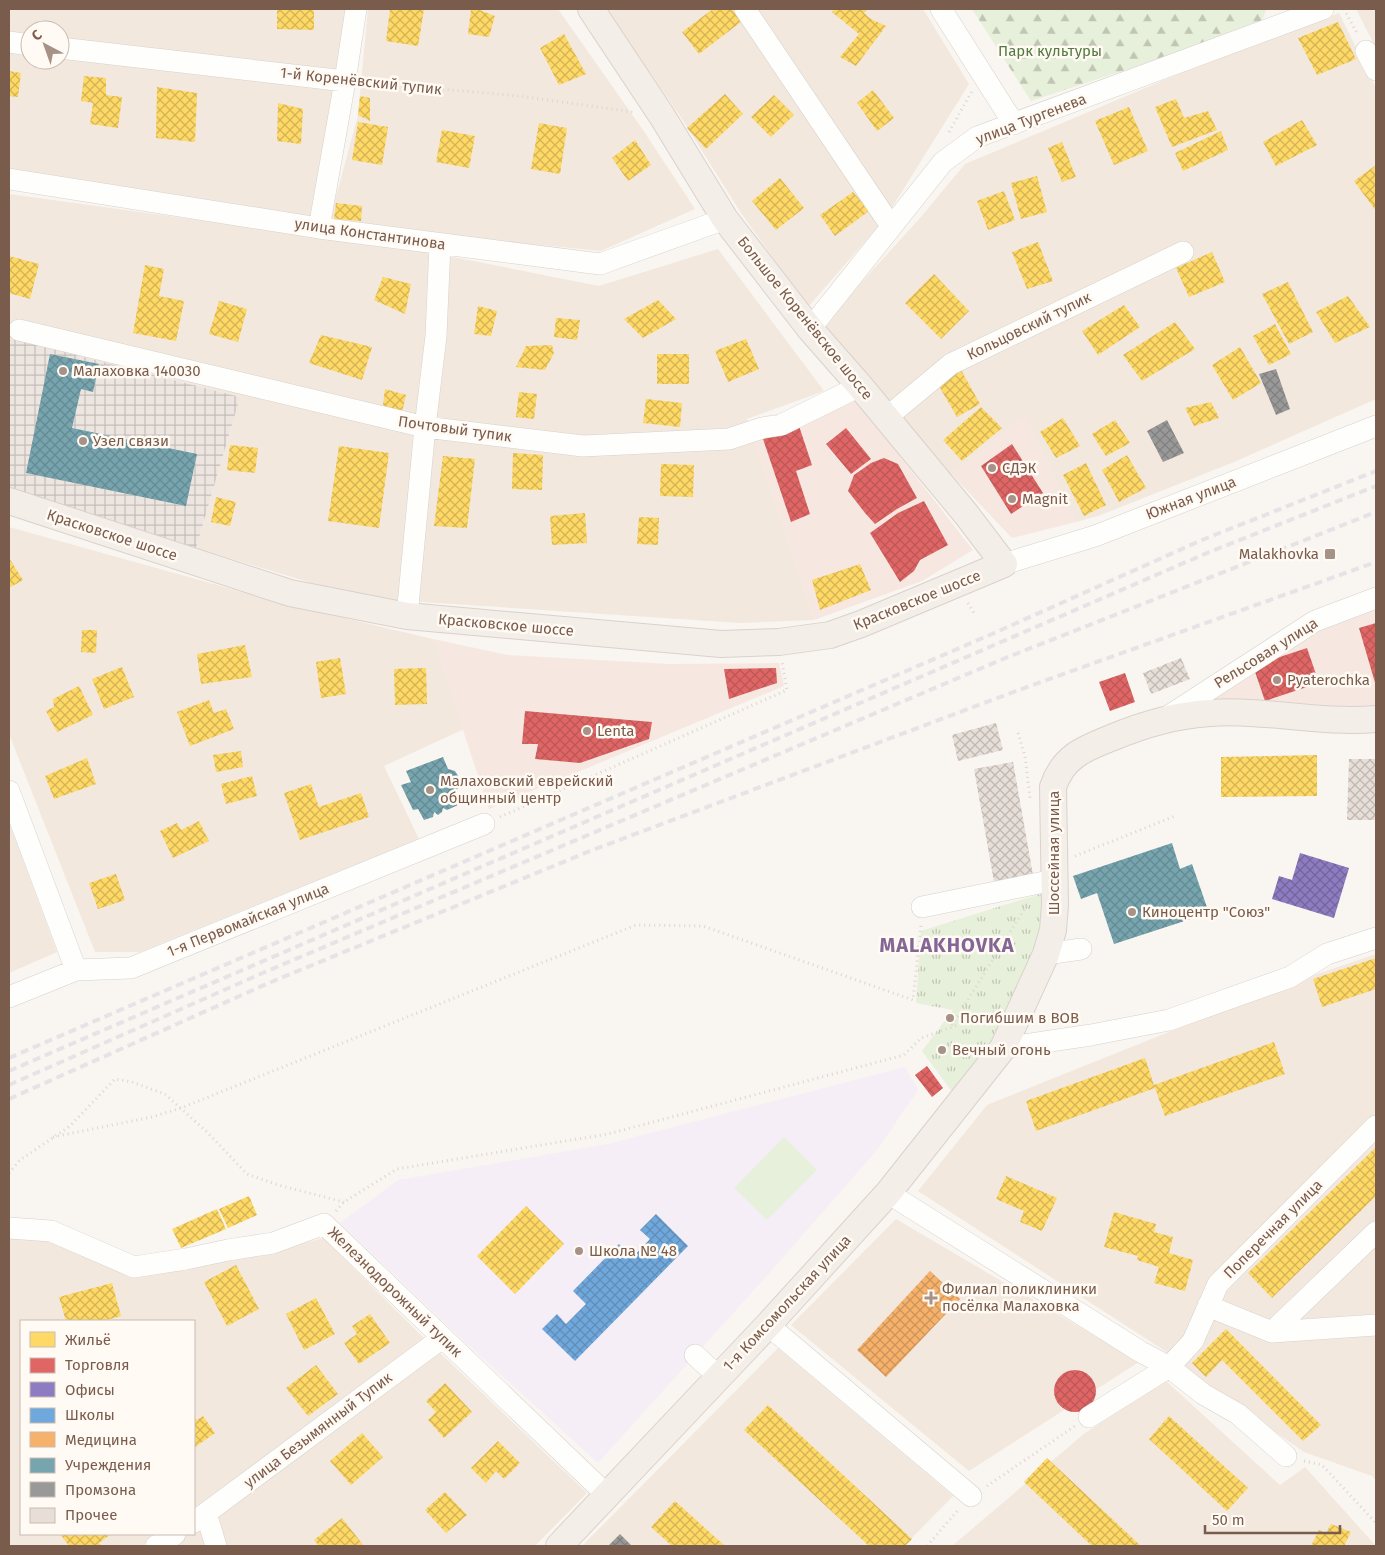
<svg xmlns="http://www.w3.org/2000/svg" width="1385" height="1555" font-family="'Fira Sans',sans-serif">
	<style>
		.residential { fill: #f2e8de; fill-rule: evenodd }
		.commercial { fill: #f6e8e1 }
		.industrial { fill: url(#industrial-grid) }
		.education { fill: #f6eef6 }
		.green { fill: #e7f0db }
		.forest { fill: url(#forest-firs) }
		.park { fill: url(#park-tufts) }
		.homes { fill: url(#homes-cross-hatch) }
		.shops { fill: url(#shops-cross-hatch) }
		.offices { fill: url(#offices-cross-hatch) }
		.schools { fill: url(#schools-cross-hatch) }
		.health { fill: url(#health-cross-hatch) }
		.public { fill: url(#public-cross-hatch) }
		.industry { fill: url(#industry-cross-hatch) }
		.building { fill: url(#building-cross-hatch) }
		.lines { fill: none; stroke-linecap: round; stroke-linejoin: round }
		.minor-casing { stroke: #d7d1cb; stroke-width: 22 }
		.major-casing { stroke: #dad1cc; stroke-width: 28 }
		.path { stroke: #dcd5d0; stroke-width: 3; stroke-dasharray: 1 4; stroke-linecap: butt }
		.minor { stroke: #fefefd; stroke-width: 21 }
		.major { stroke: #f3eee8; stroke-width: 26 }
		.rail { stroke: #e6e3e7; stroke-width: 4; stroke-dasharray: 8 5; stroke-linecap: butt }
		.poi-dot { fill: #a69286; stroke: #fffaf3; stroke-width: 2 }
		.labels { text-anchor: middle; dominant-baseline: central; stroke-width: 5; stroke-linejoin: round; paint-order: stroke }
		.park-label { font-size: 15px; fill: #537a41; stroke: #fffaf3 }
		.street-label { font-size: 15px; fill: #7a5c4d; stroke: #fffaf3 }
		.poi-label { font-size: 15px; fill: #7a5c4d; stroke: #fffaf3; text-anchor: start }
		.district-label { font-size: 20px; font-weight: bold; letter-spacing: 1px; fill: #846695; stroke: #fffaf3 }
	</style>
	<defs>
		<pattern id="industrial-grid" width="8" height="8" patternUnits="userSpaceOnUse" patternTransform="scale(1.25)"><rect width="8" height="8" fill="#ede5e0"/><path d="M0 4h8M4 0v8" fill="none" stroke="#c5bdb8"/></pattern>
		<pattern id="forest-firs" width="22" height="20" patternUnits="userSpaceOnUse" patternTransform="scale(1.25)"><rect width="22" height="20" fill="#e7f0db"/><path d="M5 1l3.5 6h-7zM16 11l3.5 6h-7z" fill="#c0c6b4"/></pattern>
		<pattern id="park-tufts" width="24" height="20" patternUnits="userSpaceOnUse" patternTransform="scale(1.25)"><rect width="24" height="20" fill="#e7f0db"/><path d="M3 7l-1-3M5 7V3M7 7l1-3M15 17l-1-3M17 17v-4M19 17l1-3" fill="none" stroke="#c0c6b4"/></pattern>
		<pattern id="homes-cross-hatch" width="8" height="8" patternUnits="userSpaceOnUse" patternTransform="scale(1.25)"><rect width="8" height="8" fill="#ffd966"/><path d="M0 0l8 8M0 8l8-8" fill="none" stroke="#d3b356"/></pattern>
		<pattern id="shops-cross-hatch" width="8" height="8" patternUnits="userSpaceOnUse" patternTransform="scale(1.25)"><rect width="8" height="8" fill="#e06666"/><path d="M0 0l8 8M0 8l8-8" fill="none" stroke="#bb5756"/></pattern>
		<pattern id="offices-cross-hatch" width="8" height="8" patternUnits="userSpaceOnUse" patternTransform="scale(1.25)"><rect width="8" height="8" fill="#8e7cc3"/><path d="M0 0l8 8M0 8l8-8" fill="none" stroke="#746498"/></pattern>
		<pattern id="schools-cross-hatch" width="8" height="8" patternUnits="userSpaceOnUse" patternTransform="scale(1.25)"><rect width="8" height="8" fill="#6fa8dc"/><path d="M0 0l8 8M0 8l8-8" fill="none" stroke="#608cb5"/></pattern>
		<pattern id="health-cross-hatch" width="8" height="8" patternUnits="userSpaceOnUse" patternTransform="scale(1.25)"><rect width="8" height="8" fill="#f6b26b"/><path d="M0 0l8 8M0 8l8-8" fill="none" stroke="#cc945a"/></pattern>
		<pattern id="public-cross-hatch" width="8" height="8" patternUnits="userSpaceOnUse" patternTransform="scale(1.25)"><rect width="8" height="8" fill="#76a5af"/><path d="M0 0l8 8M0 8l8-8" fill="none" stroke="#668a91"/></pattern>
		<pattern id="industry-cross-hatch" width="8" height="8" patternUnits="userSpaceOnUse" patternTransform="scale(1.25)"><rect width="8" height="8" fill="#999"/><path d="M0 0l8 8M0 8l8-8" fill="none" stroke="#82807f"/></pattern>
		<pattern id="building-cross-hatch" width="8" height="8" patternUnits="userSpaceOnUse" patternTransform="scale(1.25)"><rect width="8" height="8" fill="#e6ded7"/><path d="M0 0l8 8M0 8l8-8" fill="none" stroke="#bfb7b1"/></pattern>
	</defs>
	<rect width="100%" height="100%" fill="#f9f5f0"/>
	<!-- residential -->
	<path class="residential" d="M9,9h339l-38,207 -301,-45zM30,30h30v30h-30z
		M368,9h190l85,121 52,79 -94,42 -272,-28 29,-108z
		M606,9h134l142,213 -74,85 -67,-94 -61,-97z
		M753,9h170l46,75 -81,130z
		M1356,9h20v39z
		M1339,13l37,75v311l-142,63 -136,54 -22,6 -51,-106 -73,59 -132,-147 100,-110 45,-54 204,-86z
		M9,194l414,57 176,35 119,-37 106,142 -77,28 67,201 -74,3 -379,-25 -165,-50 44,-151 -231,-59z
		M9,527l280,78 144,34 31,90 -80,37 35,73 -279,113h-45l-86,-218z
		M9,822l48,130 -48,21z
		M1376,954v527l-4,-5 -68,-24 -94,-66 -48,-37 -244,-158 69,-86 304,-122z
		M896,1219l243,143 -170,109 -178,-146z
		M49,1237l81,37 147,-24 46,-12 105,104 -234,170v-191h-173v213h140l-20,12h-132v-308z
		M778,1348l175,148 -49,50h-322z
		M437,1350l150,143 -52,53h-367l19,-12h7v-5z
		M1166,1381l114,104 25,-18 71,79h-424l133,-113z"/>
	<!-- commercial -->
	<path class="commercial" d="M853,396l120,154 -51,31 -108,39 -61,-182z
		M1025,415l51,107 -64,16 -60,-63z
		M1376,602v109l-181,-9 122,-79z
		M433,639l75,16 161,9 110,-1 5,23 -295,123z"/>
	<!-- industrial -->
	<path class="industrial" d="M9,338l231,59 -44,151 -187,-57z"/>
	<!-- education -->
	<path class="education" d="M905,1067l13,23 -41,60 -113,129 -166,184 -131,-119 -127,-121 58,-43 210,-36z"/>
	<!-- green -->
	<path class="green" d="M784,1137l33,33 -50,50 -33,-32z"/>
	<!-- forest -->
	<path class="forest" d="M972,9h295l-8,17 -228,75z"/>
	<!-- park -->
	<path class="park" d="M1043,893l-5,53 -41,96 -41,55 -34,-46 31,-41 -37,-7 5,-72z"/>
	<!-- homes -->
	<path class="homes" d="M277,9h37v21l-37,-1z
		M390,9h34l-6,37 -32,-5z
		M471,9h6l18,7 -6,21 -21,-3z
		M713,9h19l9,13 -42,32 -17,-22z
		M834,9h34l-4,4 7,6 15,7 -30,40 -16,-9 19,-23 -27,-22z
		M1338,22l18,37 -39,16 -19,-37z
		M564,34l22,40 -27,11 -19,-37z
		M9,71l12,2 -3,24 -9,-1z
		M84,76l22,2v17l16,2 -4,31 -28,-4 3,-21 -12,-2z
		M157,87l40,6 -2,49 -39,-4z
		M873,90l21,28 -17,13 -20,-28z
		M725,94l18,20 -37,35 -19,-21z
		M774,95l20,20 -23,22 -20,-20z
		M360,96l10,2v23l-12,-6z
		M1176,99l8,19 24,-7 9,19 -45,17 -17,-40z
		M278,103l25,6 -2,35 -24,-3z
		M1129,107l19,44 -34,14 -19,-44z
		M1302,120l15,25 -41,21 -13,-24z
		M358,122l30,5 -6,38 -30,-5z
		M539,123l28,5 -7,46 -29,-5z
		M442,130l33,6 -6,32 -33,-6z
		M1221,131l7,19 -45,21 -8,-18z
		M635,140l16,25 -23,16 -16,-23z
		M1062,142l14,35 -14,5 -14,-34z
		M1376,165v46l-22,-30z
		M1037,176l10,36 -26,7 -10,-36z
		M780,178l24,30 -28,22 -24,-29z
		M1004,191l11,29 -27,10 -11,-29z
		M853,192l16,19 -34,25 -15,-21z
		M336,203l26,3 -1,15 -27,-2z
		M1038,242l15,39 -26,8 -15,-37z
		M1212,252l13,30 -36,15 -13,-29z
		M9,256l30,8 -9,35 -21,-6z
		M145,265l19,4 -5,27 25,5 -8,40 -43,-8z
		M934,274l35,37 -28,28 -36,-36z
		M383,277l28,7 -6,30 -31,-14z
		M1288,282l25,50 -24,12 -27,-50z
		M1348,296l22,31 -35,16 -19,-31z
		M658,300l18,19 -33,19 -19,-19z
		M219,301l28,8 -9,33 -29,-8z
		M1124,305l16,22 -42,28 -16,-24z
		M478,306l19,5 -6,25 -17,-2z
		M556,318l24,2 -3,20 -23,-3z
		M1175,322l20,27 -53,32 -19,-26z
		M1275,324l16,30 -22,11 -16,-29z
		M321,335l51,12 -10,33 -53,-17z
		M746,339l13,30 -31,13 -13,-31z
		M552,345l2,8 -9,17 -29,-3 10,-21z
		M1240,347l21,36 -28,17 -21,-35z
		M657,354h32v30h-32z
		M960,368l20,36 -23,13 -21,-36z
		M385,389l21,6 -4,17 -19,-7z
		M519,392l18,2 -3,25 -18,-2z
		M646,399l36,4 -2,24 -37,-4z
		M1211,402l8,16 -25,8 -9,-18z
		M981,407l21,21 -40,33 -19,-21z
		M1063,418l17,28 -24,12 -16,-26z
		M1115,420l15,23 -24,13 -14,-22z
		M230,445l28,3 -3,25 -28,-3z
		M339,446l50,7 -10,75 -51,-7z
		M513,453l30,2 -1,35 -30,-1z
		M1127,455l19,33 -27,14 -17,-32z
		M443,456l32,3 -8,69 -33,-2z
		M1086,463l20,42 -22,11 -21,-41z
		M661,464l33,1 -1,32 -33,-1z
		M216,497l20,5 -6,24 -19,-4z
		M585,513l2,30 -35,2 -2,-29z
		M639,517l20,1 -1,27 -21,-1z
		M9,558l14,22 -14,8z
		M860,564l11,26 -51,20 -8,-30z
		M82,630h15l-1,23 -15,-1z
		M245,645l7,32 -51,7 -4,-30z
		M340,658l6,36 -25,4 -5,-36z
		M122,667l12,30 -30,12 -12,-30z
		M426,668l1,36 -32,1 -1,-36z
		M79,686l14,29 -36,17 -11,-21 8,-4 -1,-8z
		M209,700l5,13 12,-4 8,20 -44,17 -13,-34z
		M241,751l2,16 -27,5 -3,-17z
		M1317,755v41l-96,1v-40z
		M87,758l9,26 -42,15 -9,-23z
		M252,776l5,20 -31,8 -5,-20z
		M311,784l8,23 42,-14 8,24 -69,23 -16,-47z
		M199,821l10,20 -36,17 -13,-27 17,-8 4,7z
		M116,874l9,26 -27,9 -9,-26z
		M1376,958v31l-54,18 -9,-28z
		M1274,1042l11,32 -120,42 -10,-28 -119,43 -10,-30 119,-43 9,27z
		M1376,1147v49l-104,102 -24,-25z
		M1006,1176l51,22 -15,33 -22,-9 4,-11 -28,-12z
		M249,1196l8,19 -29,13 -9,-19z
		M526,1206l38,38 -49,50 -38,-38z
		M217,1209l9,20 -45,19 -9,-19z
		M1114,1212l42,12 -2,8 19,5 -4,16 24,7 -8,31 -31,-8 5,-16 -22,-7 1,-4 -34,-9z
		M236,1265l23,44 -32,17 -23,-44z
		M112,1283l9,33 -18,5h-37l-7,-24z
		M316,1298l19,36 -31,16 -18,-36z
		M370,1314l20,29 -31,21 -15,-21 13,-9 -5,-8z
		M1226,1329l95,96 -18,16 -81,-81 -16,17 -14,-14z
		M316,1365l22,29 -30,22 -22,-28z
		M445,1383l27,29 -28,26 -16,-18 8,-8 -10,-11z
		M768,1405l144,134 -7,7h-36l-125,-116z
		M194,1416l3,4 6,-4 12,17 -21,15z
		M1169,1416l79,72 -21,23 -78,-72z
		M362,1433l21,24 -32,28 -21,-24z
		M498,1441l22,22 -16,16 -8,-8 -10,12 -15,-15z
		M1047,1458l94,88h-49l-68,-64z
		M445,1492l22,23 -21,18 -21,-23z
		M675,1501l50,45h-53l-21,-19z
		M342,1518l22,28h-45l-5,-6z
		M1331,1524l20,8 -7,14h-33l8,-16 7,3z
		M60,1534h51l-12,9 3,3h-33z"/>
	<!-- shops -->
	<path class="shops" d="M799,426l13,39 -16,6 14,43 -19,8 -28,-83z
		M846,428l25,31 -20,15 -25,-30z
		M1012,444l31,49 -32,21 -30,-48z
		M884,458l14,6 19,34 -20,11 -22,15 -10,-11 -17,-22 6,-16 17,-12z
		M924,501l24,44 -28,15 -6,11 -14,11 -30,-49 28,-20z
		M1376,623v63l-17,-58z
		M1307,648l12,35 -54,18 -12,-35z
		M776,668l1,15 -48,16 -5,-30z
		M1125,673l10,29 -25,9 -11,-29z
		M525,711l127,11 -3,17 -69,24 -45,-4 3,-15h-16z
		M927,1066l16,22 -11,9 -17,-22z
		M1054 1391a21 21 0 1 1 42 0a21 21 0 1 1-42 0Z"/>
	<!-- offices -->
	<path class="offices" d="M1300,853l49,15 -15,50 -62,-19 7,-23 13,4z"/>
	<!-- schools -->
	<path class="schools" d="M656,1214l32,32 -113,115 -33,-32 15,-15 9,10 20,-20 -13,-13 46,-47 13,14 18,-19 -10,-9z"/>
	<!-- health -->
	<path class="health" d="M930,1271l30,28 -74,78 -29,-27z"/>
	<!-- public -->
	<path class="public" d="M50,354l49,10 -6,28 -12,-3 -9,39 125,26 -11,52 -160,-33z
		M443,757l5,12 7,2 5,8 -1,8 -8,9 3,8 3,-1 1,2 -11,5 -4,-2 -1,4 -4,3 -4,-3 -1,5 -9,3 -6,-11 -5,1 -12,-25 10,-3 -5,-11z
		M1172,843l8,26 12,-5 17,49 -95,31 -17,-51 -16,6 -8,-23z"/>
	<!-- industry -->
	<path class="industry" d="M1276,369l14,40 -14,6 -17,-41z
		M1167,420l17,33 -21,9 -16,-31z
		M620,1534l12,12h-24z"/>
	<!-- building -->
	<path class="building" d="M1181,658l9,21 -39,15 -8,-21z
		M996,723l7,27 -45,11 -6,-26z
		M1349,759h27v61h-29z
		M1013,762l20,113 -39,7 -20,-113z"/>
	<g class="lines">
		<!-- minor casing -->
		<g class="minor-casing">
			<path id="minor" d="M745,9l146,217
				M941,9l73,115
				M9,42l21,3
				M60,48l285,33
				M1366,51l10,19
				M9,179l310,49 281,36 125,-45
				M319,228l26,-147 11,-72
				M810,329l133,-167 34,-25 346,-128
				M19,330l406,97 158,19 146,-7 33,-11 19,-3 79,-39
				M886,418l65,-54 232,-112
				M1004,564l91,-28 281,-110
				M407,616l18,-189 11,-91 4,-92
				M1167,717l148,-96 61,-23
				M9,791l67,179
				M922,907l132,-27
				M1046,954l35,-5
				M9,997l67,-27 55,-2 353,-144
				M1003,1048l88,-13 78,-15 121,-43 37,-23 49,-16
				M888,1193l253,159 28,15 34,27 35,20 48,42
				M9,1228l42,3 83,36 52,-8 42,-9 45,-7 51,-19 284,272
				M1208,1306l64,26 104,-100
				M768,1325l203,171
				M1272,1332l104,-7
				M695,1355l24,22
				M1089,1417l80,-50 24,-26 25,-57 158,-158
				M206,1513l10,33
				M194,1522l248,-184
				M156,1546l19,-12"/>
		</g>
		<!-- major casing -->
		<g class="major-casing">
			<path id="major" d="M9,501l281,92 117,23 314,28 58,-2 51,-7 31,-11 143,-60 -38,-50 -106,-128 -50,-57 -85,-110 -63,-103 -71,-107
				M559,1546l209,-221 120,-132 115,-145 43,-94 7,-24 2,-25 -2,-118c10,-30 30,-38 58,-49 31,-13 64,-23 99,-25 55,-4 111,11 166,6"/>
		</g>
		<!-- path -->
		<path class="path" d="M1344,9l14,26
			M363,82l156,14 114,16
			M949,132l23,-41
			M968,603l6,10
			M1018,733l7,23 5,42
			M500,817l287,-127 -5,-28
			M1075,856l100,-40
			M952,1025l75,-120
			M53,1137l99,-20 29,-9 455,-183 67,1 210,74 8,-75
			M9,1173l11,-13 50,-34 45,-47 17,3 33,12 42,38 40,42 31,11 66,17
			M336,1211l8,-9 53,-33 211,-35 296,-79 17,-17 76,-27
			M1304,1461l18,4 54,58
			M987,1486l88,-60
			M927,1546l32,-37"/>
		<!-- minor -->
		<use href="#minor" class="minor"/>
		<!-- major -->
		<use href="#major" class="major"/>
		<!-- rail -->
		<path class="rail" d="M9,1058l983,-424 210,-94 174,-69
			M9,1071l1198,-518 169,-67
			M9,1085l256,-113 738,-313 373,-147
			M9,1099l262,-117 319,-131 426,-160 360,-129"/>
	</g>
	<!-- markers -->
	<g class="poi-dot">
		<circle cx="63" cy="371" r="5"/>
		<circle cx="83" cy="441" r="5"/>
		<circle cx="992" cy="468" r="5"/>
		<circle cx="1012" cy="499" r="5"/>
		<rect x="1324" y="548" width="12" height="12" rx="2.5"/>
		<circle cx="1277" cy="680" r="5"/>
		<circle cx="587" cy="731" r="5"/>
		<circle cx="430" cy="790" r="5"/>
		<circle cx="1132" cy="912" r="5"/>
		<circle cx="950" cy="1018" r="5"/>
		<circle cx="942" cy="1050" r="5"/>
		<circle cx="579" cy="1251" r="5"/>
		<path d="M928.5 1290.5h5v5h5v5h-5v5h-5v-5h-5v-5h5z"/>
	</g>
	<g class="labels">
		<!-- park labels -->
		<g class="park-label">
			<text x="1050" y="51">Парк культуры</text>
		</g>
		<!-- street labels -->
		<g class="street-label">
			<text transform="translate(361 81) rotate(6)">1-й Коренёвский тупик</text>
			<text transform="translate(1031 119) rotate(-21)">улица Тургенева</text>
			<text transform="translate(370 234) rotate(8)">улица Константинова</text>
			<text transform="translate(805 318) rotate(51)">Большое Коренёвское шоссе</text>
			<text transform="translate(1029 326) rotate(-26)">Кольцовский тупик</text>
			<text transform="translate(455 429) rotate(8)">Почтовый тупик</text>
			<text transform="translate(1191 498) rotate(-21)">Южная улица</text>
			<text transform="translate(112 535) rotate(18)">Красковское шоссе</text>
			<text transform="translate(917 600) rotate(-22)">Красковское шоссе</text>
			<text transform="translate(506 625) rotate(5)">Красковское шоссе</text>
			<text transform="translate(1266 653) rotate(-32)">Рельсовая улица</text>
			<text transform="translate(1054 853) rotate(-90)">Шоссейная улица</text>
			<text transform="translate(248 920) rotate(-22)">1-я Первомайская улица</text>
			<text transform="translate(1273 1229) rotate(-45)">Поперечная улица</text>
			<text transform="translate(395 1292) rotate(44)">Железнодорожный тупик</text>
			<text transform="translate(787 1303) rotate(-47)">1-я Комсомольская улица</text>
			<text transform="translate(318 1430) rotate(-37)">улица Безымянный Тупик</text>
		</g>
		<!-- poi labels -->
		<g class="poi-label">
			<text x="73" y="371">Малаховка 140030</text>
			<text x="93" y="441">Узел связи</text>
			<text x="1002" y="468">СДЭК</text>
			<text x="1022" y="499">Magnit</text>
			<text x="1319" y="554" text-anchor="end">Malakhovka</text>
			<text x="1287" y="680">Pyaterochka</text>
			<text x="597" y="731">Lenta</text>
			<text x="440" y="781">Малаховский еврейский<tspan x="440" dy="17">общинный центр</tspan></text>
			<text x="1142" y="912">Киноцентр "Союз"</text>
			<text x="960" y="1018">Погибшим в ВОВ</text>
			<text x="952" y="1050">Вечный огонь</text>
			<text x="589" y="1251">Школа № 48</text>
			<text x="942" y="1289">Филиал поликлиники<tspan x="942" dy="17">посёлка Малаховка</tspan></text>
		</g>
		<!-- district labels -->
		<g class="district-label">
			<text x="947" y="945">MALAKHOVKA</text>
		</g>
	</g>
	<!-- border -->
	<rect width="1385" height="1555" fill="none" stroke="#7a5c4d" stroke-width="20"/>
	<!-- legend -->
	<rect x="20" y="1320" width="175" height="215" fill="#fffaf3" stroke="#cabbb1"/>
	<rect x="30" y="1332" width="25" height="15" fill="#ffd966" stroke="#cabbb1"/>
	<text x="65" y="1345" font-size="15" fill="#7a5c4d">Жильё</text>
	<rect x="30" y="1358" width="25" height="15" fill="#e06666" stroke="#cabbb1"/>
	<text x="65" y="1370" font-size="15" fill="#7a5c4d">Торговля</text>
	<rect x="30" y="1382" width="25" height="15" fill="#8e7cc3" stroke="#cabbb1"/>
	<text x="65" y="1395" font-size="15" fill="#7a5c4d">Офисы</text>
	<rect x="30" y="1408" width="25" height="15" fill="#6fa8dc" stroke="#cabbb1"/>
	<text x="65" y="1420" font-size="15" fill="#7a5c4d">Школы</text>
	<rect x="30" y="1432" width="25" height="15" fill="#f6b26b" stroke="#cabbb1"/>
	<text x="65" y="1445" font-size="15" fill="#7a5c4d">Медицина</text>
	<rect x="30" y="1458" width="25" height="15" fill="#76a5af" stroke="#cabbb1"/>
	<text x="65" y="1470" font-size="15" fill="#7a5c4d">Учреждения</text>
	<rect x="30" y="1482" width="25" height="15" fill="#999999" stroke="#cabbb1"/>
	<text x="65" y="1495" font-size="15" fill="#7a5c4d">Промзона</text>
	<rect x="30" y="1508" width="25" height="15" fill="#e6ded7" stroke="#cabbb1"/>
	<text x="65" y="1520" font-size="15" fill="#7a5c4d">Прочее</text>
	<!-- north arrow -->
	<g transform="translate(45 45) rotate(319)"><circle r="24" fill="#fffaf3" stroke="#cabbb1"/>
	<path d="M0-4L9 19L0 12L-9 19Z" fill="#a69286"/>
	<text y="-8" font-size="14" font-weight="bold" text-anchor="middle" fill="#7a5c4d">С</text>
	</g>
	<!-- scale -->
	<path d="M1205 1525v8h135v-8" fill="none" stroke="#7a5c4d" stroke-width="2.5"/>
	<text x="1212" y="1525" font-size="15" fill="#7a5c4d" stroke="#fffaf3" stroke-width="4" paint-order="stroke">50 m</text>
</svg>
